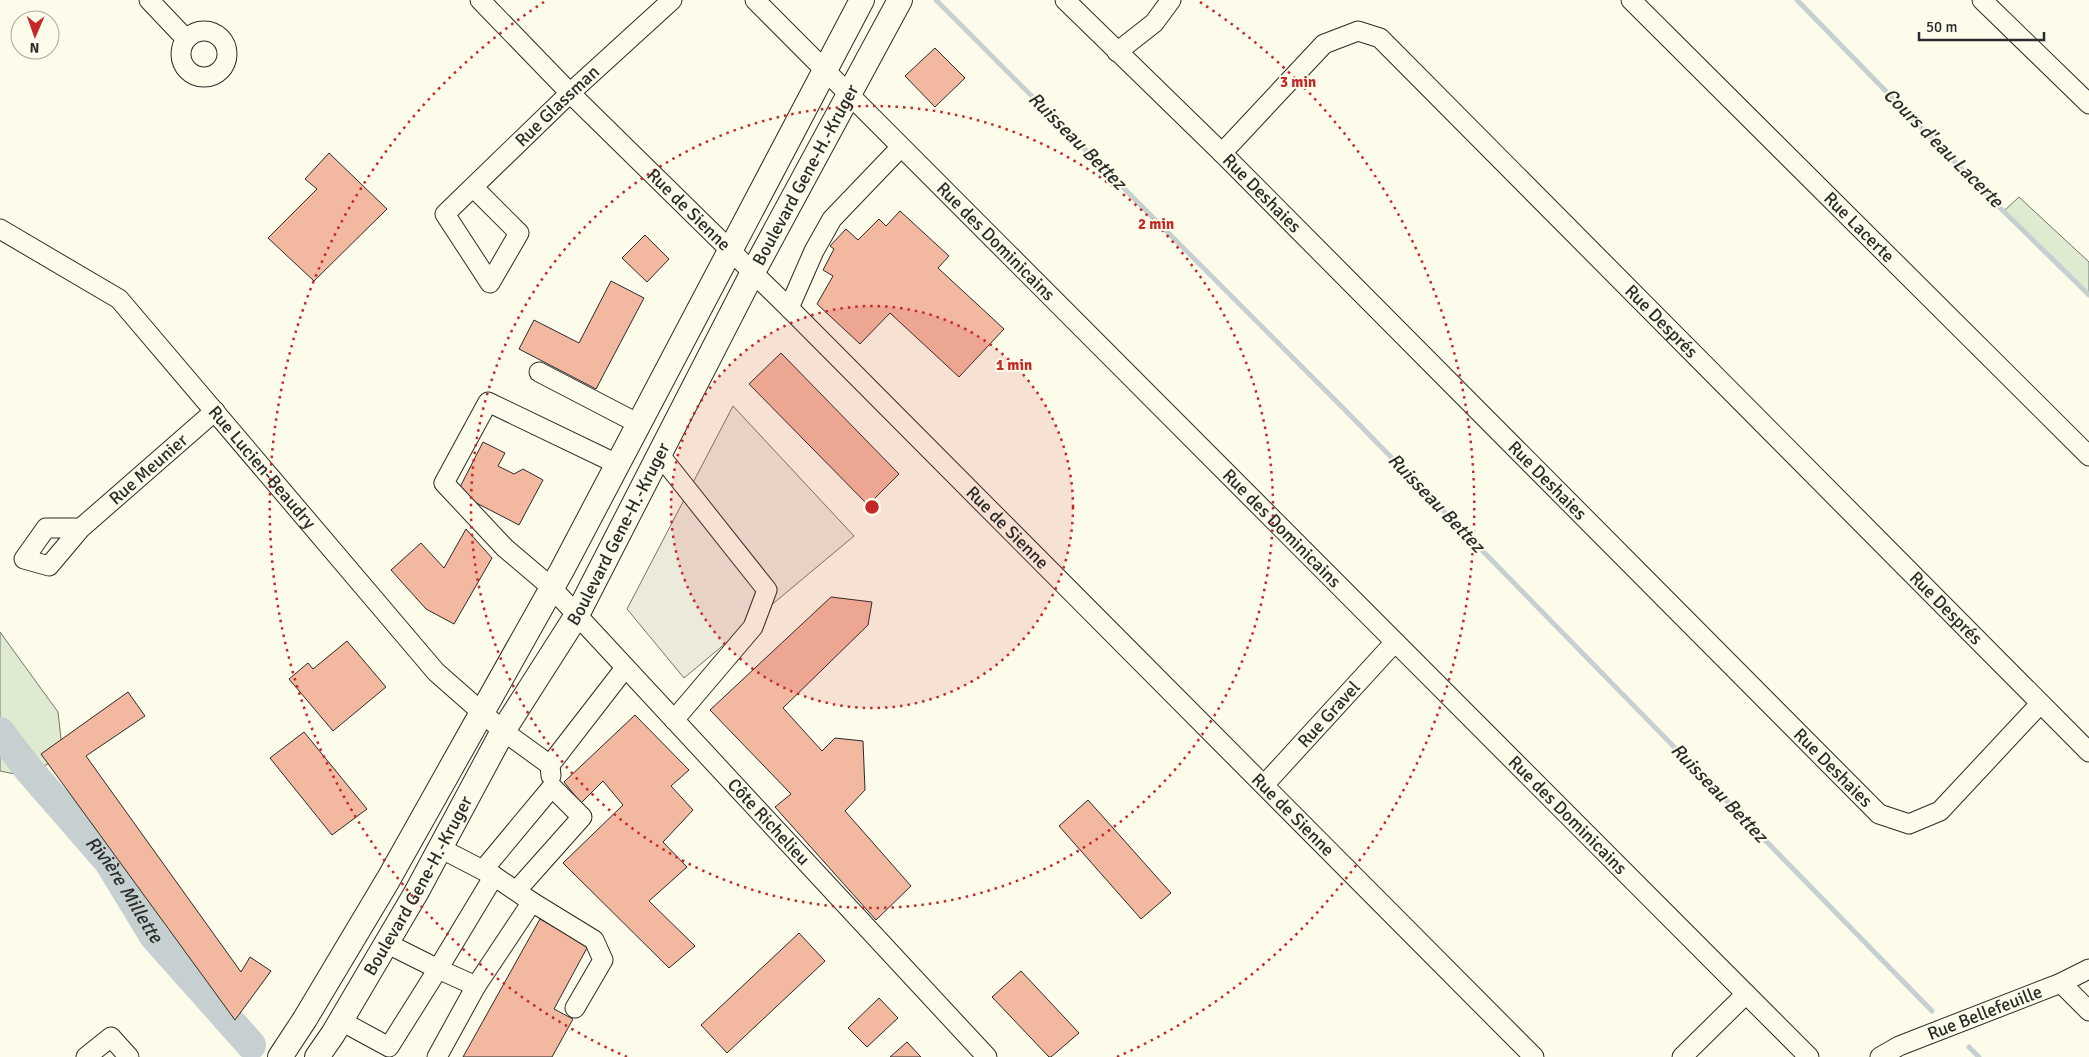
<svg xmlns="http://www.w3.org/2000/svg" width="2089" height="1057" font-family="Signika,sans-serif">
	<style>
		.green { fill: #deebd1; stroke: #74746e }
		.parking { fill: #eceadb; stroke: #74746e }
		.lines { fill: none; stroke-linecap: round; stroke-linejoin: round }
		.stream { stroke: #c7d0d0; stroke-width: 5 }
		.river { stroke: #c7d0d0; stroke-width: 30 }
		.building { fill: #f2b8a0; stroke: #2b2b2b }
		.minor-casing { stroke: #2b2b2b; stroke-width: 21 }
		.major-casing { stroke: #2b2b2b; stroke-width: 26 }
		.minor { stroke: #fdfbea; stroke-width: 19 }
		.major { stroke: #fdfbea; stroke-width: 24 }
		.ring { fill: none; stroke: #c62828; stroke-width: 2.5; stroke-dasharray: 2.5 5 }
		.labels { text-anchor: middle; dominant-baseline: central; stroke-width: 4; stroke-linejoin: round; paint-order: stroke }
		.street-label { font-size: 18px; fill: #2b2b2b; stroke: #fdfbea }
		.water-label { font-size: 19px; font-style: italic; fill: #2b2b2b; stroke: #fdfbea }
		.centre { fill: #c62828; stroke: #fdfbea; stroke-width: 2.5 }
		.ring-label { font-size: 15px; text-anchor: middle; font-weight: bold; fill: #c62828; stroke: #fdfbea; stroke-width: 4; stroke-linejoin: round; paint-order: stroke }
	</style>
	<rect width="100%" height="100%" fill="#fdfbea"/>
	<!-- green -->
	<path class="green" d="M2019,197l70,65v33l-84,-85z
		M0,632l58,80 4,36 -8,13 -30,15 -24,-5z"/>
	<!-- parking -->
	<path class="parking" d="M733,406l121,130 -170,142 -57,-69z"/>
	<g class="lines">
		<!-- stream -->
		<path class="stream" d="M936,0l411,412 585,599
			M1797,0l191,196 101,99
			M1969,1047l10,10"/>
		<!-- river -->
		<path class="river" id="s1" d="M0,732l29,38 80,92 45,74 97,109"/>
	</g>
	<!-- building -->
	<path class="building" d="M935,48l30,30 -30,29 -30,-31z
		M329,153l58,56 -73,72 -46,-43 49,-49 -12,-10z
		M900,211l49,45 -11,12 66,61 -45,48 -69,-64 -30,31 -43,-40 16,-28 -10,-6 11,-21 -4,-3 16,-17 12,11 21,-21 7,7z
		M645,235l24,24 -22,23 -25,-24z
		M611,281l33,17 -48,91 -77,-40 15,-29 45,23z
		M781,353l118,121 -31,31 -119,-121z
		M483,442l22,11 -7,13 16,8 9,-5 20,11 -24,45 -62,-32z
		M466,529l26,29 -38,66 -28,-15 -35,-39 30,-27 23,25z
		M831,597l41,5 -4,23 -85,83 39,43 13,-13 28,3 2,49 -20,21 66,75 -35,34 -101,-113 16,-13 -81,-84z
		M347,641l39,46 -53,44 -44,-52 19,-16 5,6z
		M128,692l17,24 -59,40 155,216 9,-15 21,14 -36,49 -194,-266z
		M635,715l54,55 -18,16 22,24 -30,32 24,25 -38,34 46,45 -26,22 -106,-105 60,-58 -20,-24 -22,22 -17,-21z
		M304,732l63,77 -35,26 -62,-77z
		M1088,800l83,93 -30,26 -82,-93z
		M540,919l48,27 -34,63 19,10 -21,38h-89z
		M799,933l26,28 -98,92 -26,-28z
		M1021,971l58,62 -28,24h-2l-57,-60z
		M879,998l19,20 -31,29 -19,-19z
		M907,1042l14,15h-31z"/>
	<g class="lines">
		<!-- minor casing -->
		<g class="minor-casing">
			<g id="minor">
				<path d="M149,0l37,39"/>
				<path id="s2" d="M480,0l90,93 219,215 745,749"/>
				<path id="s3" d="M755,0l1054,1057"/>
				<path id="s4" d="M1065,0l157,153 657,661 30,10 31,-13 100,-107"/>
				<path id="s5" d="M1631,0l458,456"/>
				<path d="M1982,0l107,104"/>
				<circle cx="204" cy="54" r="23"/>
				<path d="M1117,52l37,-29 17,-23"/>
				<path id="s6" d="M1222,153l102,-109 34,-13 22,7 709,714"/>
				<path id="s7" d="M473,187l46,46 -29,50 -45,-69 125,-121 102,-93"/>
				<path id="s8" d="M0,229l119,70 317,373 67,59 47,34"/>
				<path d="M789,308l25,-57 18,-32 69,-72"/>
				<path d="M539,372l100,52"/>
				<path d="M659,454l108,136 -14,37 -79,93"/>
				<path id="s9" d="M617,464l-129,-62 -44,81 61,65 46,39 436,470"/>
				<path id="s10" d="M81,528h-35l-22,31 25,7 32,-38 134,-117"/>
				<path d="M551,776l-1,-11 75,-97"/>
				<path id="s11" d="M1264,785l131,-143"/>
				<path d="M440,848l54,28 38,26 -56,84"/>
				<path d="M483,870l69,-83 30,30 -65,73"/>
				<path d="M532,902l62,38 9,20 -28,48"/>
				<path d="M2061,983l28,28"/>
				<path d="M341,1021l48,26 49,-78 -52,-26"/>
				<path d="M86,1057l25,-20 18,20"/>
				<path d="M437,1057l39,-71 -38,-17 56,-93"/>
				<path d="M1682,1057l64,-63"/>
				<path id="s12" d="M1880,1057l19,-11 162,-63 28,-14"/>
			</g>
		</g>
		<!-- major casing -->
		<g class="major-casing">
			<g id="major">
				<path d="M280,1057l25,-38 83,-139 174,-310 300,-570"/>
				<path id="s13" d="M317,1057l16,-23 83,-141 87,-162 74,-116 176,-343 147,-272"/>
			</g>
		</g>
		<!-- minor -->
		<use href="#minor" class="minor"/>
		<!-- major -->
		<use href="#major" class="major"/>
	</g>
	<!-- distance rings -->
	<circle cx="872" cy="507" r="201" fill="#c62828" fill-opacity=".12"/>
	<g class="ring">
		<circle cx="872" cy="507" r="201"/>
		<circle cx="872" cy="507" r="401"/>
		<path d="M627 1057A602 602 0 0 1 544 2M1200 2A602 602 0 0 1 1117 1057"/>
	</g>
	<g class="labels">
		<!-- street labels -->
		<g class="street-label">
			<text stroke="none"><textPath href="#s7" startOffset="361">Rue Glassman</textPath></text>
			<text stroke="none"><textPath href="#s13" startOffset="1009">Boulevard Gene-H.-Kruger</textPath></text>
			<text stroke="none"><textPath href="#s4" startOffset="276">Rue Deshaies</textPath></text>
			<text stroke="none"><textPath href="#s2" startOffset="296">Rue de Sienne</textPath></text>
			<text stroke="none"><textPath href="#s5" startOffset="322">Rue Lacerte</textPath></text>
			<text stroke="none"><textPath href="#s3" startOffset="341">Rue des Dominicains</textPath></text>
			<text stroke="none"><textPath href="#s6" startOffset="608">Rue Després</textPath></text>
			<text stroke="none"><textPath href="#s8" startOffset="359">Rue Lucien-Beaudry</textPath></text>
			<text stroke="none"><textPath href="#s10" startOffset="238">Rue Meunier</textPath></text>
			<text stroke="none"><textPath href="#s4" startOffset="681">Rue Deshaies</textPath></text>
			<text stroke="none"><textPath href="#s2" startOffset="746">Rue de Sienne</textPath></text>
			<text stroke="none"><textPath href="#s3" startOffset="746">Rue des Dominicains</textPath></text>
			<text stroke="none"><textPath href="#s13" startOffset="604">Boulevard Gene-H.-Kruger</textPath></text>
			<text stroke="none"><textPath href="#s6" startOffset="1012">Rue Després</textPath></text>
			<text stroke="none"><textPath href="#s11" startOffset="96">Rue Gravel</textPath></text>
			<text stroke="none"><textPath href="#s4" startOffset="1086">Rue Deshaies</textPath></text>
			<text stroke="none"><textPath href="#s2" startOffset="1151">Rue de Sienne</textPath></text>
			<text stroke="none"><textPath href="#s3" startOffset="1151">Rue des Dominicains</textPath></text>
			<text stroke="none"><textPath href="#s9" startOffset="705">Côte Richelieu</textPath></text>
			<text stroke="none"><textPath href="#s13" startOffset="199">Boulevard Gene-H.-Kruger</textPath></text>
			<text stroke="none"><textPath href="#s12" startOffset="114">Rue Bellefeuille</textPath></text>
		</g>
		<!-- water labels -->
		<g class="water-label">
			<text transform="translate(1077 141) rotate(45)">Ruisseau Bettez</text>
			<text transform="translate(1943 148) rotate(45)">Cours d'eau Lacerte</text>
			<text transform="translate(1436 503) rotate(46)">Ruisseau Bettez</text>
			<text transform="translate(1719 793) rotate(46)">Ruisseau Bettez</text>
			<text stroke="none"><textPath href="#s1" startOffset="201">Rivière Millette</textPath></text>
		</g>
	</g>
	<circle cx="872" cy="507" r="8" class="centre"/>
	<g class="ring-label">
		<text x="1298" y="87">3 min</text>
		<text x="1156" y="229">2 min</text>
		<text x="1014" y="370">1 min</text>
	</g>
	<!-- north arrow -->
	<g transform="translate(35 35) rotate(182)"><circle r="24" fill="#fdfbea" stroke="#a9a89e"/>
	<path d="M0-4L9 19L0 12L-9 19Z" fill="#c62828"/>
	<text y="-8" font-size="14" font-weight="bold" text-anchor="middle" fill="#2b2b2b">N</text>
	</g>
	<!-- scale -->
	<path d="M1919 32v8h125v-8" fill="none" stroke="#2b2b2b" stroke-width="2.5"/>
	<text x="1926" y="32" font-size="15" fill="#2b2b2b" stroke="#fdfbea" stroke-width="4" paint-order="stroke">50 m</text>
</svg>
